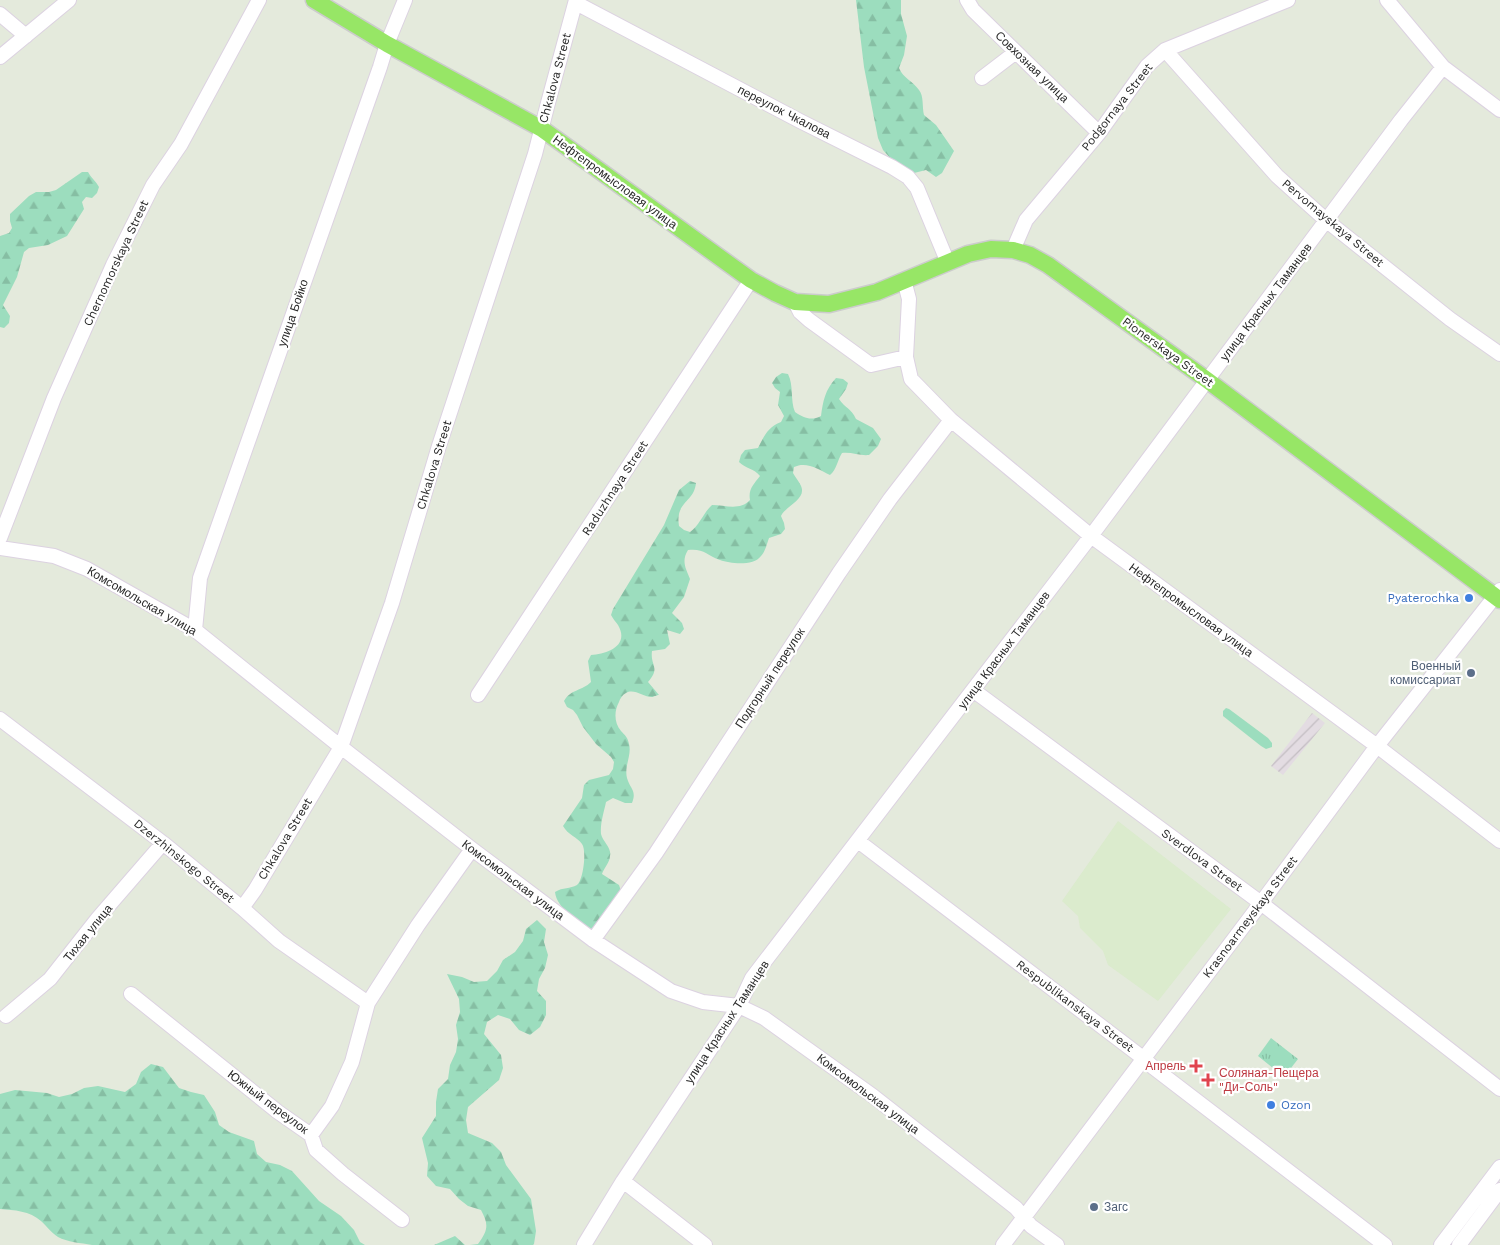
<svg xmlns="http://www.w3.org/2000/svg" width="1500" height="1245" font-family="'Work Sans',sans-serif">
	<style>
		.industrial { fill: url(#industrial-furrows) }
		.education { fill: #dbebcd }
		.grass { fill: #9cddbe }
		.forest { fill: url(#forest-firs) }
		.park { fill: url(#park-tufts) }
		.lines { fill: none; stroke-linecap: round; stroke-linejoin: round }
		.minor-casing { stroke: #dcd2e1; stroke-width: 16 }
		.major-casing { stroke: #ccc; stroke-width: 19 }
		.minor { stroke: #fff; stroke-width: 14 }
		.major { stroke: #97e666; stroke-width: 16 }
		.shop-dot { fill: #3f7fe0; stroke: #fff; stroke-width: 2 }
		.service-dot { fill: #5c6f8a; stroke: #fff; stroke-width: 2 }
		.health-dot { fill: #e0444e; stroke: #fff; stroke-width: 2 }
		.labels { text-anchor: middle; dominant-baseline: central; stroke-width: 4.5; stroke-linejoin: round; paint-order: stroke }
		.street-label { font-size: 12px; fill: #292929; stroke: #fff }
		.shop-label { font-size: 12px; fill: #366cbe; stroke: #fff; text-anchor: end }
		.service-label { font-size: 12px; fill: #4e5e75; stroke: #fff; text-anchor: end }
		.health-label { font-size: 12px; fill: #be3a42; stroke: #fff; text-anchor: end }
	</style>
	<defs>
		<pattern id="industrial-furrows" width="10" height="10" patternUnits="userSpaceOnUse" patternTransform="scale(1.25)"><rect width="10" height="10" fill="#e3dce2"/><path d="M-1 1l2-2M0 10L10 0M9 11l2-2" fill="none" stroke="#c3bdc2"/></pattern>
		<pattern id="forest-firs" width="22" height="20" patternUnits="userSpaceOnUse" patternTransform="scale(1.25)"><rect width="22" height="20" fill="#9cddbe"/><path d="M5 1l3.5 6h-7zM16 11l3.5 6h-7z" fill="#86bea3"/></pattern>
		<pattern id="park-tufts" width="24" height="20" patternUnits="userSpaceOnUse" patternTransform="scale(1.25)"><rect width="24" height="20" fill="#9cddbe"/><path d="M3 7l-1-3M5 7V3M7 7l1-3M15 17l-1-3M17 17v-4M19 17l1-3" fill="none" stroke="#86bea3"/></pattern>
	</defs>
	<rect width="100%" height="100%" fill="#e4eadc"/>
	<!-- industrial -->
	<path class="industrial" d="M1312,713l13,10 -42,52 -12,-9z"/>
	<!-- education -->
	<path class="education" d="M1118,821l113,88 -73,92 -50,-36 -5,-14 -23,-23 -2,-12 -16,-15z"/>
	<!-- grass -->
	<path class="grass" d="M1226,708l3,1 39,29 4,5v4l-6,2 -5,-3 -38,-30v-5z"/>
	<!-- forest -->
	<path class="forest" d="M856,0h45v14l6,22 -3,19 -5,13c4,10 14,13 20,22 5,6 3,17 5,25l12,10 18,26 -12,22 -6,4 -10,-7 -12,3 -23,-14 -8,-9 -5,-12 -14,-71z
		M82,172h6c3,6 8,9 11,15l-2,6 -5,5 -6,-1 -4,5 2,7 -17,27 -19,9 -19,3 -5,4 -7,25 -14,28 7,11 -1,7 -5,5 -4,-1v-91l9,-3 3,-5 -2,-7v-7l19,-18 7,-4h13l7,-2z
		M782,373l6,1c6,12 2,26 7,38 9,6 16,9 26,4 2,-15 4,-26 15,-38l7,1 5,4 -2,6 -7,10c6,9 12,9 17,20l17,9 8,11 -3,7 -9,9c-9,1 -17,-3 -27,-2 -5,8 -5,16 -12,22 -11,-6 -24,-14 -36,-8l-1,6c2,4 5,7 7,11 9,15 -14,21 -19,32l3,7 1,6 -4,5 -12,4c-2,6 -4,14 -8,18 -7,10 -30,8 -41,4 -13,-5 -17,-12 -32,-10 -7,11 -2,19 2,29l-6,18 -12,16 10,10 2,6 -4,5 -13,-4 3,14 -5,5 -13,2c-2,15 9,16 -4,31l11,13c-2,0 -6,2 -7,2 -9,0 -18,-9 -26,-4 -4,2 -6,6 -7,9 -5,9 -5,21 2,29 4,4 7,7 8,13 3,11 -5,22 -2,34 3,11 10,12 5,25h-7l-12,-5 -7,4c-2,10 -6,21 -5,32 2,8 11,14 9,22 0,6 -6,12 -8,18l17,11 2,6 -24,37 -6,2c-13,-9 -34,-21 -36,-38 8,-5 15,-3 22,-7 6,-4 10,-34 5,-41 -5,-7 -14,-9 -19,-18l19,-28 2,-13 5,-5 20,-5 4,-6 1,-7 -3,-5 -15,-13 -13,-17 -6,-12 -4,-5 -6,-3 -3,-6c7,-12 18,-10 27,-19l-3,-21 3,-6c16,-1 39,-9 27,-30 -2,-3 -5,-6 -7,-10l2,-6 51,-84 15,-35 11,-9 6,2c-2,20 -21,18 -17,43l5,4 6,2c10,-7 13,-19 22,-27 13,0 28,6 38,-5 -2,-11 4,-16 10,-24 -6,-8 -14,-7 -21,-14l2,-7 4,-5 13,-2c6,-12 10,-21 23,-26l3,-6 -6,-11 2,-13 -5,-4 -3,-5 4,-6z
		M537,920l9,9 -2,13 4,13 -3,13 -6,11 -2,12 9,10v14l-6,12 -10,8 -11,-5 -9,-11 -12,-4 -11,7 -3,12 17,21 2,13 -4,12 -31,27 -2,13 2,13 24,10 9,9 5,13 25,34 5,32 -2,13 -1,1h-63l8,-1c10,-14 11,-19 3,-34l-13,-4 -9,-7 -9,-10 -14,-3 -9,-10 1,-13 -6,-25 14,-22v-14l2,-13 10,-10 2,-14 6,-13 2,-13 -2,-14 4,-13 -1,-13 -12,-25 15,3 12,5 13,-1 10,-10 6,-11 12,-8 8,-11 3,-12z
		M151,1064l12,3 16,21 12,4 13,3 11,17 4,13 10,7 25,9 3,13 9,8 14,3 12,6 27,30 22,15 13,14 6,12 5,3h-273c-11,-2 -25,-3 -34,-8 -8,-5 -11,-11 -17,-16 -11,-10 -27,-11 -41,-12v-115l15,-4 32,3 12,4 13,-3 12,-6 14,-2 27,6 11,-8 5,-12z
		M455,1236l10,9h-31z"/>
	<!-- park -->
	<path class="park" d="M1271,1038l27,21 -14,18 -26,-21z"/>
	<g class="lines">
		<!-- minor casing -->
		<g class="minor-casing">
			<path id="minor" d="M967,0l6,10 126,123
				M1387,0l56,67 57,43
				M576,3l224,118 92,46 16,10 9,11 31,75
				M0,14l26,22
				M1165,50l112,126 50,45 123,98 50,35
				M0,57l69,-57
				M982,78l34,-26
				M1013,250l13,-30 73,-87 48,-67 18,-16 123,-50
				M904,280l5,19 -3,58
				M795,302l5,10 9,8 62,45 35,-8 5,22 40,41 140,116 286,210 123,95
				M0,538l54,-140 59,-133 40,-80 28,-41 78,-144
				M0,548l54,8 33,13 108,61 146,117 131,102 121,91 78,51 32,11 36,4 25,12 109,78 143,112 15,18 26,19
				M195,630l5,-52 180,-511 7,-23 18,-44
				M973,690l288,213 239,186
				M478,695l273,-415
				M0,719l163,124 79,65 37,33 89,62
				M858,841l285,217 11,10 231,177
				M242,908l13,-18 86,-143 51,-144 47,-157 96,-292 13,-51 28,-103
				M593,940l63,-87 183,-280 51,-74 61,-79
				M131,994l147,118 33,23
				M6,1016l44,-37 48,-61 65,-75
				M311,1135l21,-29 20,-44 16,-59 50,-78 54,-76
				M311,1135l5,15 27,24 59,46
				M623,1181l82,64
				M584,1245l39,-64 116,-175 13,-28 339,-442 310,-416 42,-53
				M1003,1245l258,-342 116,-157 123,-156
				M1441,1245l59,-78
				M1459,1245l41,-55"/>
		</g>
		<!-- major casing -->
		<g class="major-casing">
			<path id="major" d="M314,0l73,44 155,85 209,151 24,13 20,9 34,2 48,-12 91,-38 23,-5 22,1 17,5 18,10 159,115 293,220"/>
		</g>
		<!-- minor -->
		<use href="#minor" class="minor"/>
		<!-- major -->
		<use href="#major" class="major"/>
	</g>
	<!-- markers -->
	<g class="shop-dot">
		<circle cx="1469" cy="598" r="5"/>
		<circle cx="1271" cy="1105" r="5"/>
	</g>
	<g class="service-dot">
		<circle cx="1471" cy="673" r="5"/>
		<circle cx="1094" cy="1207" r="5"/>
	</g>
	<g class="health-dot">
		<path d="M1193.5 1058.5h5v5h5v5h-5v5h-5v-5h-5v-5h5z"/>
		<path d="M1205.5 1072.5h5v5h5v5h-5v5h-5v-5h-5v-5h5z"/>
	</g>
	<g class="labels">
		<!-- street labels -->
		<g class="street-label">
			<text transform="translate(1032 67) rotate(44)">Совхозная улица</text>
			<text transform="translate(555 78) rotate(-75)">Chkalova Street</text>
			<text transform="translate(1117 107) rotate(-52)">Podgornaya Street</text>
			<text transform="translate(784 112) rotate(27)">переулок Чкалова</text>
			<text transform="translate(615 182) rotate(36)">Нефтепромысловая улица</text>
			<text transform="translate(1333 223) rotate(40)">Pervomayskaya Street</text>
			<text transform="translate(116 263) rotate(-65)">Chernomorskaya Street</text>
			<text transform="translate(1266 302) rotate(-53)">улица Красных Таманцев</text>
			<text transform="translate(293 313) rotate(-71)">улица Бойко</text>
			<text transform="translate(1168 352) rotate(36)">Pionerskaya Street</text>
			<text transform="translate(434 465) rotate(-73)">Chkalova Street</text>
			<text transform="translate(615 488) rotate(-57)">Raduzhnaya Street</text>
			<text transform="translate(142 601) rotate(30)">Комсомольская улица</text>
			<text transform="translate(1191 610) rotate(36)">Нефтепромысловая улица</text>
			<text transform="translate(1004 650) rotate(-53)">улица Красных Таманцев</text>
			<text transform="translate(770 678) rotate(-57)">Подгорный переулок</text>
			<text transform="translate(285 839) rotate(-59)">Chkalova Street</text>
			<text transform="translate(1202 860) rotate(36)">Sverdlova Street</text>
			<text transform="translate(184 861) rotate(39)">Dzerzhinskogo Street</text>
			<text transform="translate(513 880) rotate(37)">Комсомольская улица</text>
			<text transform="translate(1250 917) rotate(-53)">Krasnoarmeyskaya Street</text>
			<text transform="translate(88 933) rotate(-51)">Тихая улица</text>
			<text transform="translate(1075 1006) rotate(37)">Respublikanskaya Street</text>
			<text transform="translate(727 1022) rotate(-57)">улица Красных Таманцев</text>
			<text transform="translate(868 1094) rotate(37)">Комсомольская улица</text>
			<text transform="translate(268 1102) rotate(37)">Южный переулок</text>
		</g>
		<!-- shop labels -->
		<g class="shop-label">
			<text x="1459" y="598">Pyaterochka</text>
			<text x="1281" y="1105" text-anchor="start">Ozon</text>
		</g>
		<!-- service labels -->
		<g class="service-label">
			<text x="1461" y="666">Военный<tspan x="1461" dy="14">комиссариат</tspan></text>
			<text x="1104" y="1207" text-anchor="start">Загс</text>
		</g>
		<!-- health labels -->
		<g class="health-label">
			<text x="1186" y="1066">Апрель</text>
			<text x="1219" y="1073" text-anchor="start">Соляная-Пещера<tspan x="1219" dy="14">"Ди-Соль"</tspan></text>
		</g>
	</g>
</svg>
